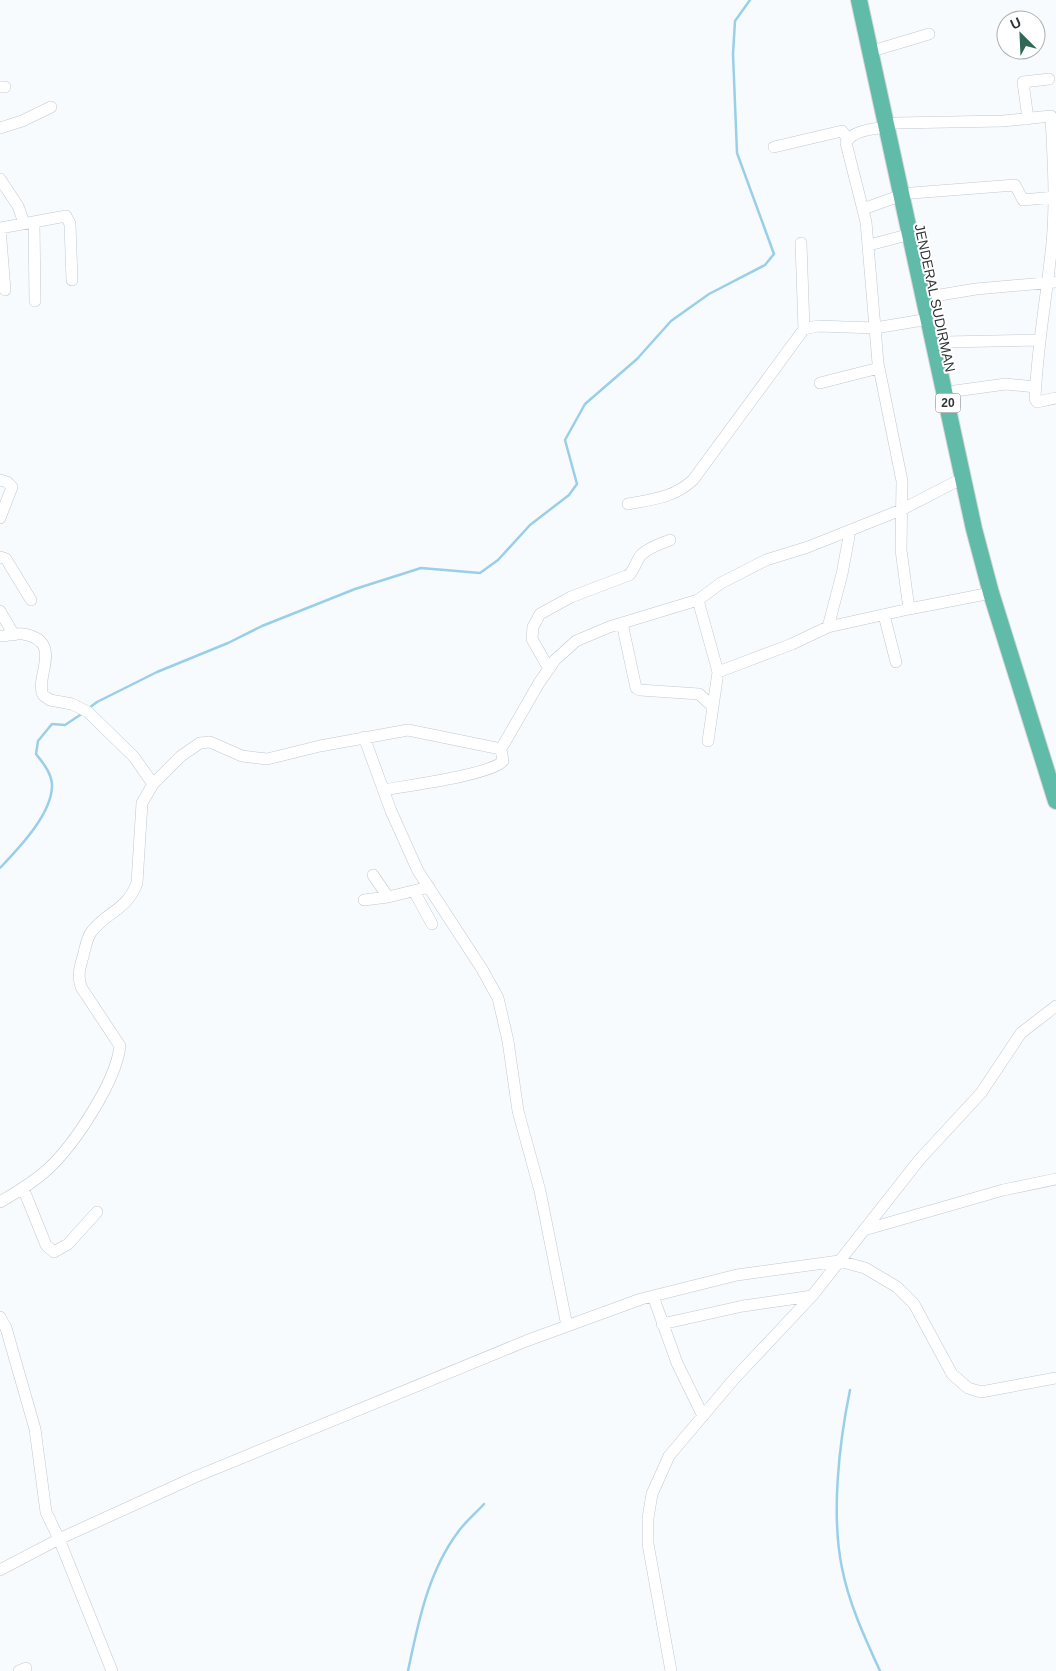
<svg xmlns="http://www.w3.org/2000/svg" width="1056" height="1671" font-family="Helvetica,sans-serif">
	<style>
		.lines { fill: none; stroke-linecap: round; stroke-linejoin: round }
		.stream { stroke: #9acfe8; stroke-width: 2.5 }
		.minor-casing { stroke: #c0c9d0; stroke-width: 12 }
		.highway-casing { stroke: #d6d6d7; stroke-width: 18 }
		.minor { stroke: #fff; stroke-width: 11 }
		.highway { stroke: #60bba9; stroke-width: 16 }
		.labels { text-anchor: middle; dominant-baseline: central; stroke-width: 4; stroke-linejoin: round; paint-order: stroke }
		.shield { fill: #fff; stroke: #6e7173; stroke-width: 1 }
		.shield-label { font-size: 12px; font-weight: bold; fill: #303437 }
		.street-label { font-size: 14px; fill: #303437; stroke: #fff }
	</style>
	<rect width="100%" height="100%" fill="#f7fbfe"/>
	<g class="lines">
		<!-- stream -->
		<path class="stream" d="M89,708l8,-6 60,-30 71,-29 34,-17 93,-37 66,-21 59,5 18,-13 32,-35 39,-30 8,-11 -12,-44 20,-36 52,-45 34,-38 38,-27 56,-29 9,-11 -37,-101 -4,-99 2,-33 15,-21
			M0,868c19,-20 53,-55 52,-84 -1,-12 -9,-21 -16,-30l2,-13 14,-17 13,1 18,-12
			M850,1390c-11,53 -19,125 -8,178 7,36 23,70 38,103
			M408,1671c10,-48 20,-99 50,-139 7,-10 18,-19 26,-28"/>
		<!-- minor casing -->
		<g class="minor-casing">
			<path id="minor" d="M879,49l50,-15
				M0,87h5
				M1028,119l-5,-37 26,-3
				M896,123l107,-2 48,-5c2,42 5,84 1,127 -5,52 -15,104 -17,156l2,3 19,-4
				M0,128l22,-7 29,-14
				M774,147l68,-16 6,8
				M0,179l18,27 6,17
				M912,193l103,-8 8,15 31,-3
				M863,209l39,-14
				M34,222l1,79
				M0,228l66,-12 4,8 2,56
				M0,228l5,62
				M801,243l3,86
				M869,245l42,-11
				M934,296l42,-7 80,-7
				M945,342l95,-2
				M820,383l59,-15
				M955,391l51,-7 30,3
				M0,480l7,2 5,5 -12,31
				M628,504c26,-5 45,-6 65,-24l111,-151 14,-3 57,2 54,-9
				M0,557l6,2 25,41
				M698,600l20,72 -10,69
				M909,609l82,-16
				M0,611l14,24
				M884,615l12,47
				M622,623l14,65 4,2 59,4 13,12
				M828,627l14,-53 8,-43
				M0,636c8,0 16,-3 23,-2 42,7 11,44 20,61l7,5 22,4 16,8 46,45 19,27
				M549,669l-17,-30 1,-12 7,-13 31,-17 58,-22c6,-6 7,-14 12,-20 8,-8 19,-11 29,-15
				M718,672l74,-28 36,-17 81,-18 -8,-59 1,-69 -24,-118 -12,-141 -20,-79c6,-13 28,-14 40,-16
				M364,737l27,74 27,60 64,98 16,29 10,43 10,70 22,80 27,135
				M383,790c22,-4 108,-15 120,-29l-2,-12
				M373,875l15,22
				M414,891l18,33
				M364,900l24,-3 41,-10
				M23,1188l23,57 8,7 14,-8 29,-32
				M0,1202c17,-10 34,-20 48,-33 26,-24 68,-87 72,-123l-39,-59c-3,-10 -2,-17 1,-27 3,-9 4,-22 10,-29 16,-20 35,-21 45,-48l5,-80 11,-19 28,-28 19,-13 10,-1 32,14 25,3 53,-13 88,-16 93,19 38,-66 16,-23 21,-19 33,-14 89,-27 23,-17 45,-23 42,-13 93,-37 62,-32
				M864,1230l139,-40 53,-11
				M653,1296l24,67 26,53
				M0,1317l6,11 29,101 11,83 13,27 53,132
				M662,1324l81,-18 69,-10
				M0,1570l59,-31 136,-62 331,-136 115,-42 96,-24 102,-14 26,7 32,19 17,17 38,70 16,14 13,4 75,-14
				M19,1671l7,-3
				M671,1671l-23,-127v-26l4,-24 17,-38 65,-77 78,-83 108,-137 61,-66 40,-60 35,-27"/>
		</g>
		<!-- highway casing -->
		<g class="highway-casing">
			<path id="highway" d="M859,0l115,529 17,64 65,208"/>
		</g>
		<!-- minor -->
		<use href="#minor" class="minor"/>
		<!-- highway -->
		<use href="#highway" class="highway"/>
	</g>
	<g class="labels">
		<!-- shield labels -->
		<rect class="shield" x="935.5" y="393.5" width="25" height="19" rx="4"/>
		<g class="shield-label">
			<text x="948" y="403">20</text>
		</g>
		<!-- street labels -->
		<g class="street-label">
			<text transform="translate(935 298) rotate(78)">JENDERAL SUDIRMAN</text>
		</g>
	</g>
	<!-- north arrow -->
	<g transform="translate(1021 35) rotate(336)"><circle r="24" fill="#ffffff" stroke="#acaeaf"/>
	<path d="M0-4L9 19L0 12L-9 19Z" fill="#2d6954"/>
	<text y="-8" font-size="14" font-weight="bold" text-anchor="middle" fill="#303437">U</text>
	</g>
</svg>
